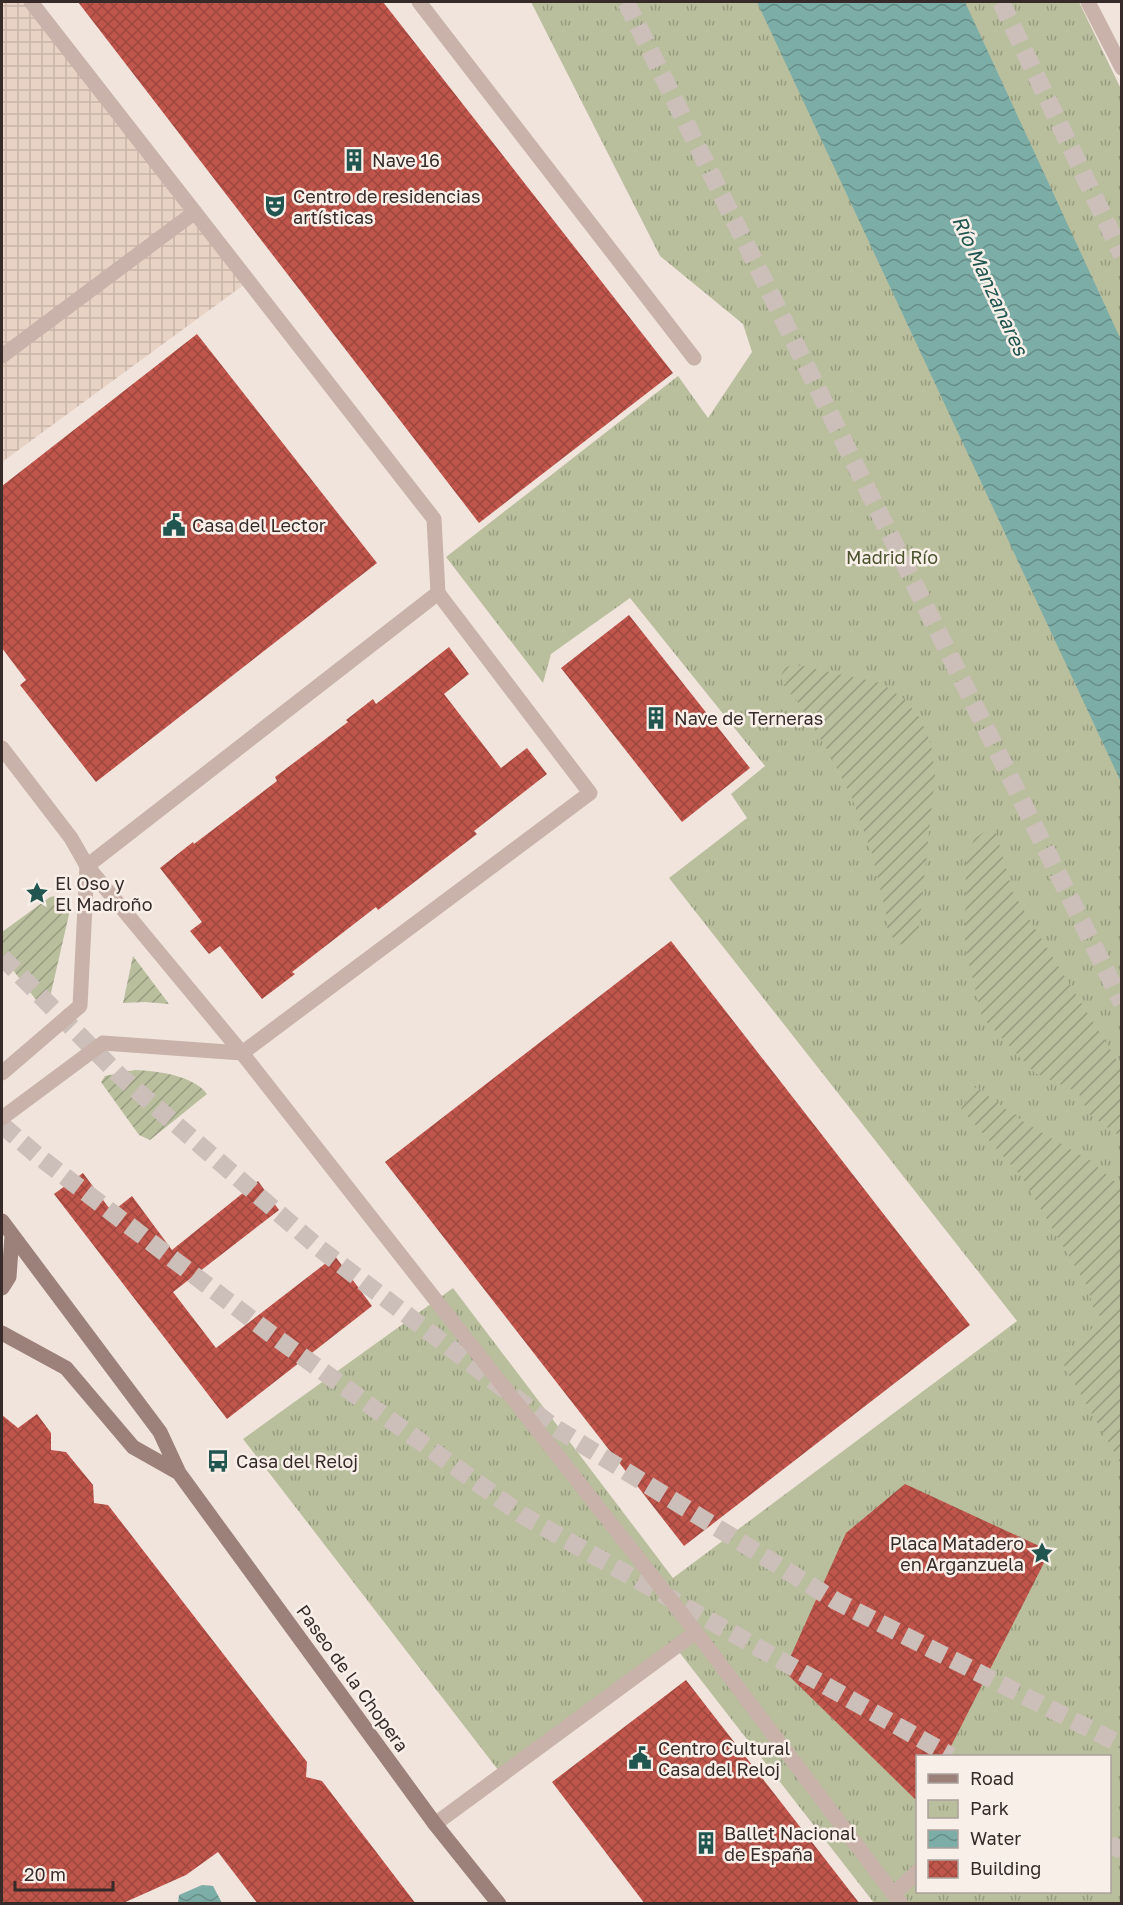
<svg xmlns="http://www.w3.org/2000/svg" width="1123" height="1905" font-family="'Golos Text',sans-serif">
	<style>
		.park { fill: url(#park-tufts); fill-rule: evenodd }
		.garden { fill: url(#garden-furrows) }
		.plaza { fill: url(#plaza-grid) }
		.water { fill: url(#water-waves) }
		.building { fill: url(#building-cross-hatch) }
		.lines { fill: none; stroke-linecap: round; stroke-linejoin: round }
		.highway-tunnel { stroke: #ccbfb9; stroke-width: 18; stroke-dasharray: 18 9; stroke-linecap: butt }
		.lane { stroke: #c8b2a9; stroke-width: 15 }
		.street { stroke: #c8b2a9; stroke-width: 15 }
		.secondary { stroke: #9c817a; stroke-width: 15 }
		.labels { text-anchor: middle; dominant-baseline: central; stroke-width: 5; stroke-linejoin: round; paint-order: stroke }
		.poi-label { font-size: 18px; fill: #362b29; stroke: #f9efe9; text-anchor: start }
		.park-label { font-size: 18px; fill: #4b532d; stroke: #f9efe9 }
		.street-label { font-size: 18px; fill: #362b29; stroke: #f9efe9 }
		.water-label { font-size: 20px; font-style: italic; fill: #205550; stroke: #f9efe9 }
	</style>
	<defs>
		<pattern id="park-tufts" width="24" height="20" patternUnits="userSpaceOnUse" patternTransform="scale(1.5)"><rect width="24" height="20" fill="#b9bf9d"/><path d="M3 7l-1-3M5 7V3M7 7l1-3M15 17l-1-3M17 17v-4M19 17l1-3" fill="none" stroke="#979b80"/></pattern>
		<pattern id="garden-furrows" width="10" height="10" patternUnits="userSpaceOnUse" patternTransform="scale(1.5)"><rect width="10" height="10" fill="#b9bf9d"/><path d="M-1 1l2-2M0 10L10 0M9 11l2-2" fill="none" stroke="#979b80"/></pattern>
		<pattern id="plaza-grid" width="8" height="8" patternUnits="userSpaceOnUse" patternTransform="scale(1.5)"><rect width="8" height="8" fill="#e8d2c4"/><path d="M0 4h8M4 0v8" fill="none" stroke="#c8b4a8"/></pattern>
		<pattern id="water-waves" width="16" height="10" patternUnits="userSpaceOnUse" patternTransform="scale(1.5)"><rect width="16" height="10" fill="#7dada7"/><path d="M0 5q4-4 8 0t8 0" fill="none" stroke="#678d88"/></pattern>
		<pattern id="building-cross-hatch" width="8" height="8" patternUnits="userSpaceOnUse" patternTransform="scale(1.5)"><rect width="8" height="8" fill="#c0554b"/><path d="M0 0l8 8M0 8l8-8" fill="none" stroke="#9d473e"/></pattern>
	</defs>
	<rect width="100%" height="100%" fill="#f1e4dd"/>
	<!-- park -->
	<path class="park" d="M531,2h548l43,89 -1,1812h-247l-198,-255 -171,131 -262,-340 210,-151 220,290 344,-257 -348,-443 78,-60 -16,-24 34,-28 -135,-168 -79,56 -8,29 -97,-126 232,-181 30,42 44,-66 -9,-28 -83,-68zM918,1756h192v136h-192z"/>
	<!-- garden -->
	<path class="garden" d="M796,665l85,18 23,16 16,19 11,26 4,31 -17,161 -8,9 -14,-1 -9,-17 -1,-14 -14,-59 -20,-56 -24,-47 -31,-50 -14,-17 -2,-9 5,-8z
		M994,826l19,67 108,174v70l-32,-23 -11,-22 -43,-19 -53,-56 -17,-70 1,-91 9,-18z
		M55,896l12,4 3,10 -22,96 -8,-1 -38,-49v-24l48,-35z
		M133,956l36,48 -24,-2 -22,1z
		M135,1070c22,1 58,5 72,24l-57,46 -11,-5 -38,-53 4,-6z
		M976,1087l46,34 69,40 30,26v277l-57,-99 37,-49 -6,-2 -7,-26 -67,-112 -60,-67z"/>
	<!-- plaza -->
	<path class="plaza" d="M2,2h29l218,279 -247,181z"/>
	<!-- water -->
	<path class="water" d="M757,2h208l156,338v442z
		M202,1885l11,1 9,17h-44l1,-8z"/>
	<!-- building -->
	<path class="building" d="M78,2h305l290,371 -194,150z
		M197,334l180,229 -281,219 -76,-97 6,-5 -24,-32v-162z
		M629,615l121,153 -68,54 -121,-154z
		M449,647l20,27 -25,20 57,74 26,-20 20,26 -73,57 3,3 -99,76 -2,-3 -84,65 3,2 -33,25 -42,-53 -11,8 -19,-23 12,-9 -42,-54 33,-26 1,2 83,-63 -2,-4 73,-55 -2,-2 27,-21 3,5z
		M671,941l299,384 -286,221 -299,-384z
		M83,1173l29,39 20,-16 40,54 86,-69 21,29 -106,82 43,56 119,-92 37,50 -145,113 -173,-225z
		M37,1414l14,19v17l15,2 27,33 1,18 14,2 199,257 -1,15 16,4 94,123h-158l-40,-52 -32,23 -65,29h-119v-489l16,13z
		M905,1484l145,67 -104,205h-28v46l-134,-131 62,-138z
		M686,1680l174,224h-215l-93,-122z"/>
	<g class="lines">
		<!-- highway-tunnel -->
		<path class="highway-tunnel" d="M626,2l496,1001
			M1001,2l121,253
			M2,957l118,119 199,172 235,179 282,174 286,144
			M2,1125l36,31 233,178 251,181 429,241
			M1110,1845l12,5"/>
		<!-- lane -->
		<path class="lane" d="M419,2l275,356
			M87,866l351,-273 152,200 -348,260
			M2,1073l78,-67 7,-140 155,187 -139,-10 -101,75"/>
		<!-- street -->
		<path class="street" d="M31,2l403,517 4,74
			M1088,2l34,66
			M2,356l193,-144
			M2,748l69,90 16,28
			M242,1053l454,579
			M435,1824l261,-192 205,272
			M894,1894l24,-23"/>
		<!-- secondary -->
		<path class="secondary" d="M2,1221l158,211 19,41 256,351 64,80
			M2,1288l7,-11 3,-41
			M2,1333l64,35 67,79 46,26"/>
	</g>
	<!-- icons -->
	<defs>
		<g id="building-bare" transform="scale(1.8)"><path d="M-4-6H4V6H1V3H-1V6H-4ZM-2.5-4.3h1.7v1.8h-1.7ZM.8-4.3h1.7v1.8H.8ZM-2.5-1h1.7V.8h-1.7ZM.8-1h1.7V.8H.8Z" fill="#205550" stroke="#f9efe9" stroke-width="2.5" paint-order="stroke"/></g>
		<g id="theatre-bare" transform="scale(1.8)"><path d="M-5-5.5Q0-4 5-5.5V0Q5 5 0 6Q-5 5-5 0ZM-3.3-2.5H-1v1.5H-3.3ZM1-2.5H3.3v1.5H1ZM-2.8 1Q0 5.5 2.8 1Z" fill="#205550" stroke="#f9efe9" stroke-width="2.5" paint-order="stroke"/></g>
		<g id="civic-bare" transform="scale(1.8)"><path d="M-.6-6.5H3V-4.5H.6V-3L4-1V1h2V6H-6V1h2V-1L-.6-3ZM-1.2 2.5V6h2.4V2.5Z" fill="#205550" stroke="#f9efe9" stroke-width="2.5" paint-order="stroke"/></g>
		<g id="sight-bare" transform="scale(1.8)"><path d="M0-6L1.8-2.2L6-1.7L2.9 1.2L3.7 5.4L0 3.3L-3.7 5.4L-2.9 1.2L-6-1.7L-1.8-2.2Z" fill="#205550" stroke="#f9efe9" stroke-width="2.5" paint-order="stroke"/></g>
		<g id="bus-bare" transform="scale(1.8)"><path d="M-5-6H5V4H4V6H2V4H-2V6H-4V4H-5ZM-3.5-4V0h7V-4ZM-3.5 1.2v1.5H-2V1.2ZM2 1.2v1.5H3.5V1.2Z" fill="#205550" stroke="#f9efe9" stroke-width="2.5" paint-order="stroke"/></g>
	</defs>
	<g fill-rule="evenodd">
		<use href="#building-bare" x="354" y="160"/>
		<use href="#theatre-bare" x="275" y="206"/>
		<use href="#civic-bare" x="174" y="525"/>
		<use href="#building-bare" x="656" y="718"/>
		<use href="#sight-bare" x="37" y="893"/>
		<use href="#bus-bare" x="218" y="1461"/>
		<use href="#sight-bare" x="1042" y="1553"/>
		<use href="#civic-bare" x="640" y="1758"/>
		<use href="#building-bare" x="706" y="1843"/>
	</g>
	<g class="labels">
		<!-- poi labels -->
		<g class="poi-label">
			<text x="372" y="160">Nave 16</text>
			<text x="293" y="196">Centro de residencias<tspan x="293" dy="21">artísticas</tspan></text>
			<text x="192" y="525">Casa del Lector</text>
			<text x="674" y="718">Nave de Terneras</text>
			<text x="55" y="883">El Oso y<tspan x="55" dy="21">El Madroño</tspan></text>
			<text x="236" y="1461">Casa del Reloj</text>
			<text x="1024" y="1543" text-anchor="end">Placa Matadero<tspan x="1024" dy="21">en Arganzuela</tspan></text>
			<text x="658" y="1748">Centro Cultural<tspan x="658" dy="21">Casa del Reloj</tspan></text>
			<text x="724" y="1833">Ballet Nacional<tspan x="724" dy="21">de España</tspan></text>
		</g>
		<!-- park labels -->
		<g class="park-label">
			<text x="892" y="557">Madrid Río</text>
		</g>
		<!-- street labels -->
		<g class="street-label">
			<text transform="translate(353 1678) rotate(54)">Paseo de la Chopera</text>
		</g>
		<!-- water labels -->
		<g class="water-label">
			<text transform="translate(991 285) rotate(65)">Río Manzanares</text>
		</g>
	</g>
	<!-- border -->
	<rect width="1123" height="1905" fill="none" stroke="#362b29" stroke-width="6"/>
	<!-- legend -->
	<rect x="916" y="1755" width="195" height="138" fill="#f9efe9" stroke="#aba19c" stroke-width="1.5"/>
	<rect x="928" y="1774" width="30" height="9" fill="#9c817a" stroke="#aba19c" stroke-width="1.5"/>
	<text x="970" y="1785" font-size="18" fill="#362b29">Road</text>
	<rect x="928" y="1800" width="30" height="18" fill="url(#park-tufts)" stroke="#aba19c" stroke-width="1.5"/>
	<text x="970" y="1815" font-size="18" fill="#362b29">Park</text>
	<rect x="928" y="1830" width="30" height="18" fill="url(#water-waves)" stroke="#aba19c" stroke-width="1.5"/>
	<text x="970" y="1845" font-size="18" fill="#362b29">Water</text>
	<rect x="928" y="1860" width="30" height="18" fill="url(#building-cross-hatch)" stroke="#aba19c" stroke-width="1.5"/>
	<text x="970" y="1875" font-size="18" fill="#362b29">Building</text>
	<!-- scale -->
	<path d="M15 1881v9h98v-9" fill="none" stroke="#362b29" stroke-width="3"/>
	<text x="24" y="1881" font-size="18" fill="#362b29" stroke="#f9efe9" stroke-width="4.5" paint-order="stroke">20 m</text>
</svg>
